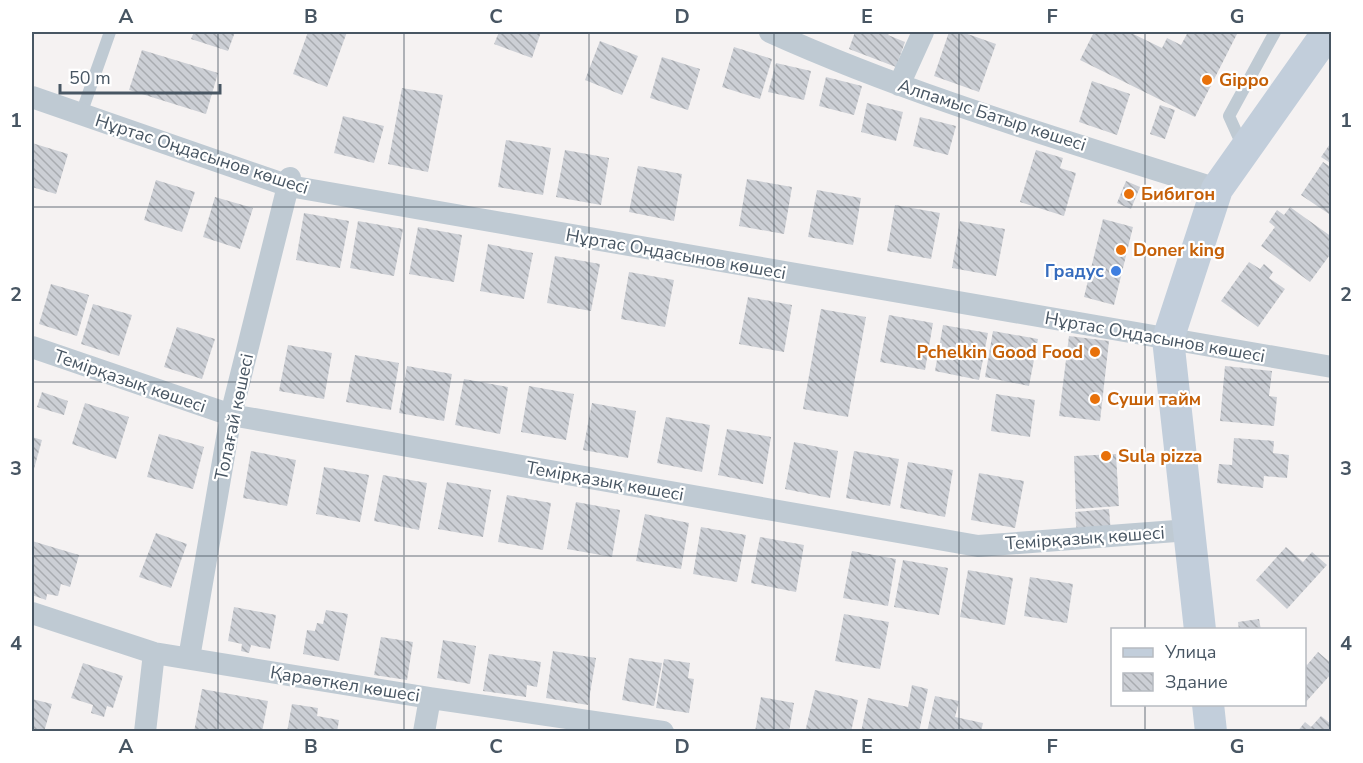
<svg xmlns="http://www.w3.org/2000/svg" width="1363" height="763" font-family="'Nunito Sans',sans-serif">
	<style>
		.building { fill: url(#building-back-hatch) }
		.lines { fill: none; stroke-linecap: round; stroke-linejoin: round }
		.lane { stroke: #bfcad3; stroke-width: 12 }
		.street { stroke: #bfcad3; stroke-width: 22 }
		.secondary { stroke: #c2cedb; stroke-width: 32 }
		.grid { fill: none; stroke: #485663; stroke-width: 1.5; stroke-opacity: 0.55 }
		.food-dot { fill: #e8710a; stroke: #fff; stroke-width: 2 }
		.shop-dot { fill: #3f7fe0; stroke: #fff; stroke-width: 2 }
		.labels { text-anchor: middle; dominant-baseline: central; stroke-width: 4.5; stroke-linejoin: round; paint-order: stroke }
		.food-label { font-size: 18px; font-weight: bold; fill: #c56008; stroke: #fff; text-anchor: start }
		.street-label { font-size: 18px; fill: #485663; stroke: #fff }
		.shop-label { font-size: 18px; font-weight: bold; fill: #366cbe; stroke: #fff; text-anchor: end }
		.neatline { fill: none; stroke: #485663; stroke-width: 2 }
		.grid-label { font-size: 20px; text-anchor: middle; font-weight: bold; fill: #485663 }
	</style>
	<defs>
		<pattern id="building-back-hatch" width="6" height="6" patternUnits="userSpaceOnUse" patternTransform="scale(1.5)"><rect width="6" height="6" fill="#cccfd5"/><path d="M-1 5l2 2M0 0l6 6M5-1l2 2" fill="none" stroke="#a8abb0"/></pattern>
	</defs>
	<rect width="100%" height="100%" fill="#f5f2f2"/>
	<!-- building -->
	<path class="building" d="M194,32h41l-7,19 -37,-12z
		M308,32h39l-20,55 -34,-13z
		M499,32h42l-9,26 -38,-14z
		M855,32h35l-2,3 17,7 -9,25 -47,-18z
		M949,32h13l34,12 -17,48 -45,-16z
		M1094,32h35l33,16 5,-10 14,7 7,-13h50l-43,85 -115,-57z
		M600,41l38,15 -16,39 -37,-15z
		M734,47l38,12 -12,40 -38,-12z
		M142,50l76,23 -12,41 -77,-24z
		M662,57l38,12 -12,41 -38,-12z
		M776,63l35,8 -7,29 -36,-8z
		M826,77l36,9 -8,29 -35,-9z
		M1092,81l38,13 -13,41 -38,-13z
		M402,88l41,7 -15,77 -40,-8z
		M867,103l36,9 -7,29 -35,-9z
		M1160,105l15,5 -10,29 -15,-5z
		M343,116l41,10 -10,37 -40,-10z
		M920,117l36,9 -8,29 -35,-9z
		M506,140l45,8 -8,47 -45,-8z
		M1332,141v23l-11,-7z
		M32,143l36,11 -12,40 -24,-7z
		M565,150l44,8 -8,47 -45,-8z
		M1036,150l27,8 -3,10 16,5 -12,43 -44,-14z
		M1323,162l9,6v48l-31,-21z
		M638,166l44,8 -8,47 -45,-9z
		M747,179l45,8 -8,47 -45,-8z
		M156,180l39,12 -13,40 -38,-12z
		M1126,181l14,6 -9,22 -14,-6z
		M817,190l44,8 -8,47 -45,-8z
		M215,197l38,11 -13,41 -37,-12z
		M895,205l45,8 -9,46 -44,-8z
		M1290,207l42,30v15l-22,30 -49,-36 14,-19 -6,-5 8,-12 7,5z
		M304,213l45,8 -9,47 -44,-8z
		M1103,219l30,8 -19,78 -30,-8z
		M358,221l45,8 -9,47 -44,-8z
		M960,221l45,8 -9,47 -44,-8z
		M418,227l44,8 -8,47 -45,-8z
		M488,244l45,9 -9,46 -44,-8z
		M555,256l45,8 -9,47 -44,-8z
		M1249,262l11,7 4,-5 9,8 -4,6 16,11 -27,38 -37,-26z
		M629,272l45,8 -9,47 -44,-8z
		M51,284l38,11 -12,41 -38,-12z
		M748,297l44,8 -8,47 -45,-8z
		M93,304l39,11 -13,41 -38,-12z
		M821,309l45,8 -18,100 -45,-8z
		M889,315l44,8 -8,47 -45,-8z
		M943,325l45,8 -9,47 -44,-9z
		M177,327l38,12 -13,40 -38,-12z
		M993,331l45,8 -9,47 -44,-9z
		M1069,336l40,5 -9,80 -41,-5z
		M288,345l44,8 -8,46 -45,-8z
		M355,355l44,8 -8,47 -45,-8z
		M407,366l45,8 -8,47 -45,-8z
		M1225,366l47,5 -3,25 8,1 -3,29 -54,-5z
		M464,379l44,8 -8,47 -45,-9z
		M529,386l45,8 -8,46 -45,-8z
		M42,392l26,9 -4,14 -27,-8z
		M996,394l39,6 -5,37 -39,-6z
		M85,403l44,14 -13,42 -44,-15z
		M592,403l44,8 -8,47 -45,-8z
		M666,417l44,8 -8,47 -45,-9z
		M727,429l44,8 -8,47 -45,-9z
		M159,434l45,13 -11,42 -46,-12z
		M32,437l10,3 -10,36z
		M1234,438l40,3 -1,12 16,2 -2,23 -23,-2 -1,12 -46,-5 2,-19 13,1z
		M794,442l44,9 -8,47 -45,-9z
		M251,451l45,9 -9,46 -44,-8z
		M854,451l45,8 -9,47 -44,-8z
		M1116,454l3,52 -43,3 -2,-53z
		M908,462l45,8 -8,47 -45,-9z
		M324,467l45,8 -9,47 -44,-8z
		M979,473l45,8 -9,47 -44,-8z
		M383,475l44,8 -8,47 -45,-9z
		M447,482l44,8 -8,47 -45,-8z
		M507,495l44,8 -8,47 -45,-8z
		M576,502l44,8 -8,47 -45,-8z
		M1109,509l2,24 -34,2 -2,-23z
		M645,514l44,9 -8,46 -45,-8z
		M701,527l45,8 -9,47 -44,-8z
		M156,533l31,11 -16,44 -32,-11z
		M760,537l44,8 -8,47 -45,-9z
		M32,541l47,14 -9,32 -9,-3 -3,12 -11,-2 -1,6 -14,-5z
		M1286,547l17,15 9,-10 15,13 -40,44 -31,-29z
		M852,551l44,8 -8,47 -45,-8z
		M903,560l45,8 -9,47 -45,-8z
		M968,570l45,8 -8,47 -45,-8z
		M1030,577l43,7 -6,39 -43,-7z
		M234,607l42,8 -6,34 -19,-4 -2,8 -8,-2 1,-7 -14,-3z
		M326,610l22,4 -9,47 -36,-7 4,-24 8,1 2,-8 6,1z
		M844,614l45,8 -9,47 -45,-8z
		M1259,619l2,11h-22l-1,-8z
		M381,637l32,5 -6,38 -33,-5z
		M443,640l33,6 -6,38 -33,-6z
		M553,651l43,7 -8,47 -42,-7z
		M1318,652l14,12v9l-28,31v-42l3,3z
		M489,654l52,8 -4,25 -10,-2 -1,12 -43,-6z
		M629,658l33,5 -8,43 -32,-6z
		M664,659l26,4 -2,15 6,1 -5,34 -33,-5z
		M83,663l40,13 -10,32 -6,-2 -3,11 -13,-4 2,-8 -22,-7z
		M912,685l16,4 -9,43h-58l7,-34 40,9z
		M202,689l66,12 -6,31h-68z
		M815,690l43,10 -7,32h-46z
		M935,696l24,5 -4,16 28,6 -2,9h-54z
		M761,697l33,6 -5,29h-34z
		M32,699l20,5 -8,28h-12z
		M292,704l26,4 -1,8 22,4 -2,12h-50z
		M1321,716l11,9v7h-35l8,-10 6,5z"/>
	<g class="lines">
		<!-- lane -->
		<path class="lane" d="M81,114l29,-82
			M1243,147l-14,-31 46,-84"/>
		<!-- street -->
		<path class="street" d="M770,32c144,65 297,109 447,157
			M899,85l24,-53
			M32,97l257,89 1043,181
			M32,347l199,68 747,131 211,-16
			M32,613l122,40 276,45 233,34
			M189,658l42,-243 59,-237
			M145,732l9,-79
			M424,732l6,-34"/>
		<!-- secondary -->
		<path class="secondary" d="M1200,630l-32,-291 49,-150 111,-157
			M1208,704l3,28"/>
	</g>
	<!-- grid -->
	<path class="grid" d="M218,32v700M404,32v700M589,32v700M774,32v700M959,32v700M1145,32v598M32,207h1300M32,382h1300M32,556h1300M1145,704v28"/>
	<!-- markers -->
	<g class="food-dot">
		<circle cx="1207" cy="80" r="6"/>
		<circle cx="1129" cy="194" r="6"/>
		<circle cx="1121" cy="250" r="6"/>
		<circle cx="1095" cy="352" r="6"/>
		<circle cx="1095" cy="399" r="6"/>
		<circle cx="1106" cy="456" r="6"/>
	</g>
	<circle class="shop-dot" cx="1116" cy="271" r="6"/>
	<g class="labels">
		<!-- food labels -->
		<g class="food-label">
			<text x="1219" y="80">Gippo</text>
			<text x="1141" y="194">Бибигон</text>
			<text x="1133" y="250">Doner king</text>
			<text x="1083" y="352" text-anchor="end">Pchelkin Good Food</text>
			<text x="1107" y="399">Суши тайм</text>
			<text x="1118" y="456">Sula pizza</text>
		</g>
		<!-- street labels -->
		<g class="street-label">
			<text transform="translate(992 115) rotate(18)">Алпамыс Батыр көшесі</text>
			<text transform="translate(202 154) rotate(18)">Нұртас Оңдасынов көшесі</text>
			<text transform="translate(676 254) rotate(10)">Нұртас Оңдасынов көшесі</text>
			<text transform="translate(1155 337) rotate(10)">Нұртас Оңдасынов көшесі</text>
			<text transform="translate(130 381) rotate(19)">Темірқазық көшесі</text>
			<text transform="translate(234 417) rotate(-78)">Толағай көшесі</text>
			<text transform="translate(605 481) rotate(10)">Темірқазық көшесі</text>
			<text transform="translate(1085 538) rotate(-4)">Темірқазық көшесі</text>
			<text transform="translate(345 684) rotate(9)">Қараөткел көшесі</text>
		</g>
		<!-- shop labels -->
		<g class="shop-label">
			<text x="1104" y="271">Градус</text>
		</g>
	</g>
	<!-- border -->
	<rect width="1363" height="763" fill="none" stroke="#ffffff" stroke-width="66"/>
	<!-- legend -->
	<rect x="1111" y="628" width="195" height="78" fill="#ffffff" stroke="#b6bbc1" stroke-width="1.5"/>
	<rect x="1123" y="648" width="30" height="9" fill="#c2cedb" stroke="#b6bbc1" stroke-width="1.5"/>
	<text x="1165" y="658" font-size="18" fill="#485663">Улица</text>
	<rect x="1123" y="673" width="30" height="18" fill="url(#building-back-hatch)" stroke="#b6bbc1" stroke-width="1.5"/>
	<text x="1165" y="688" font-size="18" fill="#485663">Здание</text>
	<!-- scale -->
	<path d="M60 84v9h160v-9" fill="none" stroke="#485663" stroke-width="3"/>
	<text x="69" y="84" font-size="18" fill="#485663" stroke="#ffffff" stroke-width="4.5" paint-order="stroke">50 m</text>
	<rect x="33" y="33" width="1297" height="697" class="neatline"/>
	<g class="grid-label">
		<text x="126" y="23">A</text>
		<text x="311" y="23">B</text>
		<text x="496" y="23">C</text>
		<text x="682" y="23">D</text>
		<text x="867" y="23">E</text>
		<text x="1052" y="23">F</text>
		<text x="1237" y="23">G</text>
		<text x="16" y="127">1</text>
		<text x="1346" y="127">1</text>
		<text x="16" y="301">2</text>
		<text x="1346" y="301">2</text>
		<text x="16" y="475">3</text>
		<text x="1346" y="475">3</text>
		<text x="16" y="650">4</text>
		<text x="1346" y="650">4</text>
		<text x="126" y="753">A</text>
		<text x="311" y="753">B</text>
		<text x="496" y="753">C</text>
		<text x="682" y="753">D</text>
		<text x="867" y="753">E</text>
		<text x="1052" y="753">F</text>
		<text x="1237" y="753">G</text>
	</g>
</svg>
